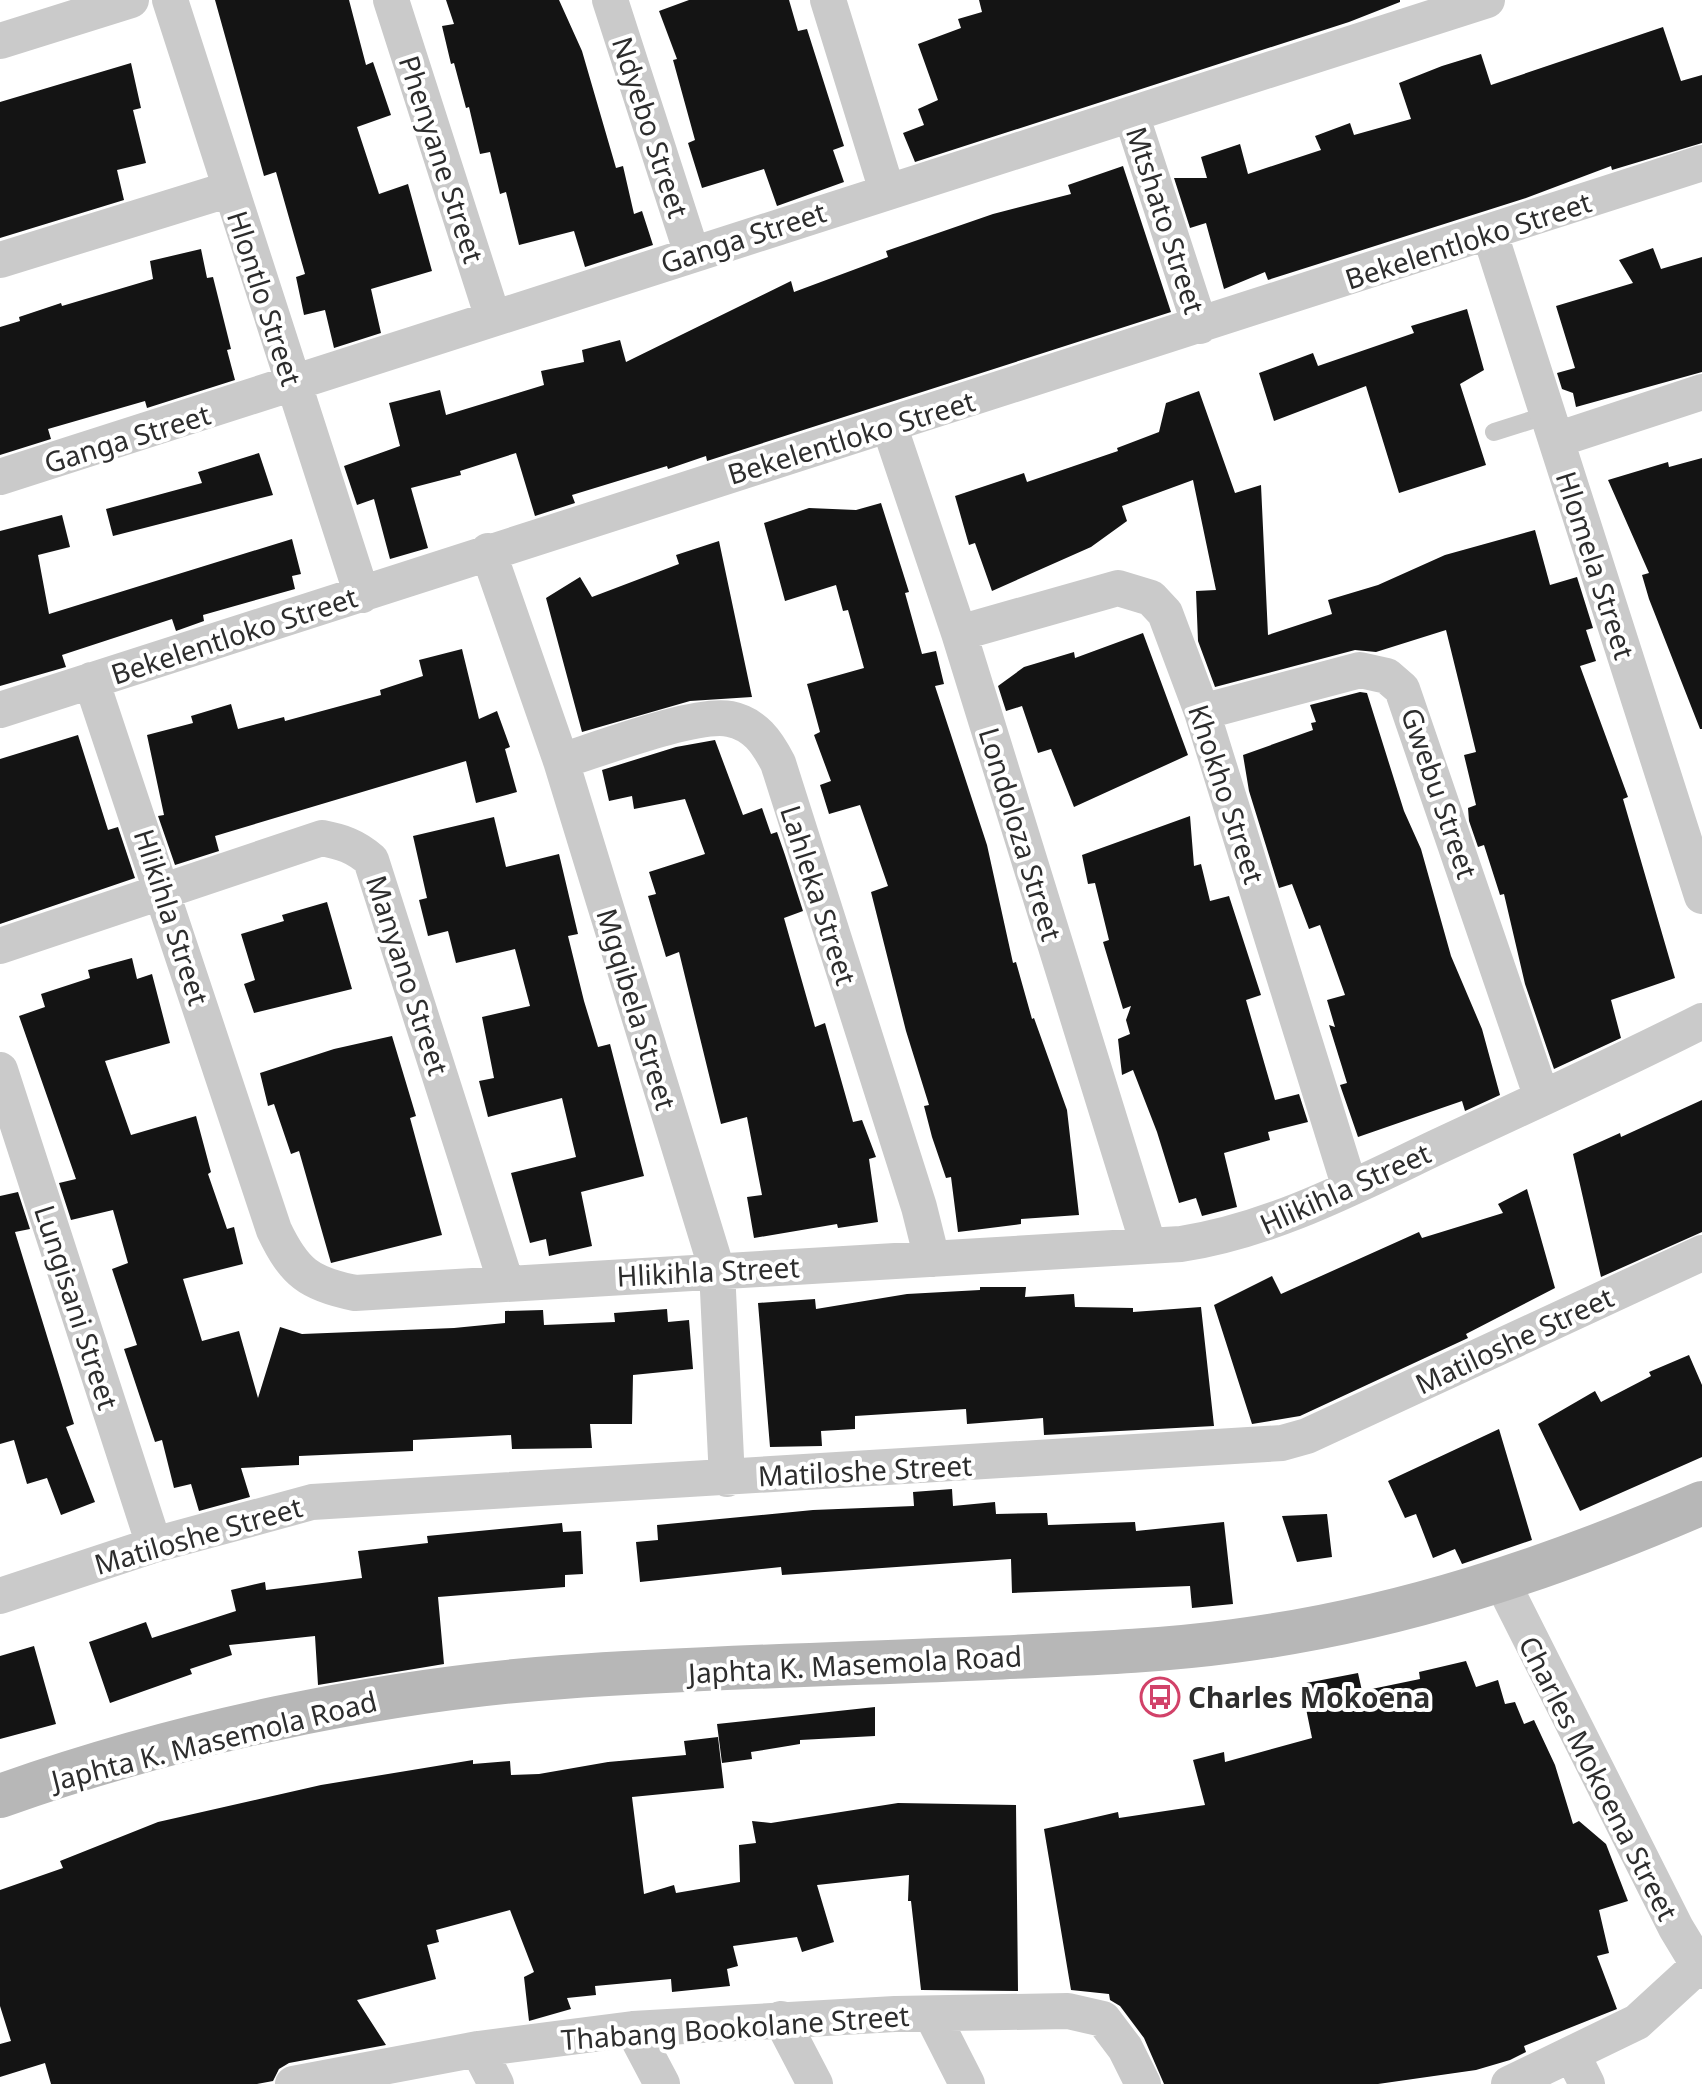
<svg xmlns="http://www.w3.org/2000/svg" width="1702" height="2084" font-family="'Noto Sans',sans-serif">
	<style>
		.building { fill: #141414 }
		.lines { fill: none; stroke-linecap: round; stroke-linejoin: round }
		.lane { stroke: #cacaca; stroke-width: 18 }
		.street { stroke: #cacaca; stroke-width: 36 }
		.secondary { stroke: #b7b7b7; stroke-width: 44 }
		.labels { text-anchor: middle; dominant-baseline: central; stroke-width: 8; stroke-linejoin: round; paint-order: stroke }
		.street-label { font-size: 28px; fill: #2d2d2d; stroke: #fff }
		.poi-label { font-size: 28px; font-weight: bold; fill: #2d2d2d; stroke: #fff; text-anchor: start }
	</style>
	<rect width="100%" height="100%" fill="#fff"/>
	<!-- building -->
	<path class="building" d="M215,0h134l17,65 7,-3 18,53 -34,12 22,67 29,-10 24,87 -61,18 10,44 -47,15 -9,-38 -21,5 -8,-38 9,-3 -29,-102 -12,4z
		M446,0h113l23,51 34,117 7,-2 11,48 8,-3 11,34 -68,22 -11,-36 -55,14 -13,-53 -6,2 -10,-42 -10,2 -11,-47 -3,1 -12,-45 -3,1 -9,-38 12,-2z
		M689,0h100l9,31 9,-2 37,117 -11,4 11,32 -67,24 -13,-37 -62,19 -14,-45 7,-3 -22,-80 4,-1 -18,-48z
		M979,0h421v2l-51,20 -434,140 -12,-29 21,-8 -6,-16 20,-9 -20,-56 43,-16 -3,-9 24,-7z
		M1663,27l18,54 21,-6v68l-90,27 -1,-4 -85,32 -258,82 -3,-8 -41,17 -18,-66 -16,5 -16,-50h33l-6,-21 39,-13 8,30 73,-24 -6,-14 35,-13 4,12 57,-16 -12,-36 43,-17 39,-12 10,31z
		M131,63l10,45 -8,2 13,53 -29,7 7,30 -124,38v-136z
		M1123,166l48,146 -464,149 -1,-5 -38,13 -1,-3 -95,29 3,8 -40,13 -19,-63 -56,18 1,4 -50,13 17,60 -38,11 -16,-60 -17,6 -13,-39 56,-20 -11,-43 51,-13 6,25 98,-30 -3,-14 43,-9 -2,-12 38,-10 6,22 165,-81 3,11 94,-35 -2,-6 107,-37 78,-20 -3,-9z
		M1653,248l8,21 41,-12v115l-126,35 -3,-14 -11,-4 -5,-16 18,-5 -19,-62 77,-23 -14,-23z
		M201,249l6,29 6,-1 18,72 -4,1 8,30 -88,28 -2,-7 -97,28 3,10 -51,16v-128l20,-6 -1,-4 42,-14 1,3 91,-27 -3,-18z
		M1467,309l17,61 -24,14 26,81 -87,28 -33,-107 -92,35 -15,-48 54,-20 5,13 96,-33 -3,-7z
		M1199,391l36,102 26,-8 7,150 64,-21 -4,-14 50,-15 67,-30 90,-25 15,55 27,-8 16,51 -7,2 10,31 -16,5 48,131 -5,2 52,179 -64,22 10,38 -67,31 -29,-85 -21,-90 -4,1 -16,-50 -6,2 -9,-26 -1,-13 8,-3 -12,-50 12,-3 -30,-122 -70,22 -21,-2 -140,37 -17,-46 -2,-50 20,-1 -23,-110 -71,26 5,15 -36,26 -99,44 -17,-48 -6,2 -14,-49 69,-23 3,9 91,-31 -1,-3 42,-16 7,-29z
		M259,453l14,42 -160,41 -7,-27 96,-26 -4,-11z
		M1702,458v271h-2l-51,-130 -7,-24 7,-2 -41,-93 60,-18 1,5z
		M881,503l28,89 -4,1 17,61 14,-3 8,33 -9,2 52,159 26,118 3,-1 16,57 2,-1 33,92 12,105 -58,4v5l-63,8 -7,-55 -5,1 -14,-41 -8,-31 5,-1 -23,-74 -35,-139 17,-6 -28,-81 -31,9 -9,-29 11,-4 -17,-46 6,-3 -13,-48 57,-16 -16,-58 -5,1 -7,-26 -51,16 -21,-78 45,-15 47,2z
		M62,515l8,32 -32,8 11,59 243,-75 9,35 -9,2 3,13 -92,26 1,6 -28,10 -4,-12 -110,36 4,12 -66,19v-155z
		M719,541l33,156 -62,4 -108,31 -36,-134 34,-21 12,20 87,-33 -3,-9z
		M1143,633l45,122 -114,52 -23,-58 -13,4 -16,-47 -16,5 -8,-25 26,-19 50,-15 1,6z
		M462,649l17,70 18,-8 13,36 -5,2 12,43 -41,11 -10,-42 -251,75 4,15 -44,14 -17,-49 6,-1 -17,-80 46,-12 -2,-7 40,-12 7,25 46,-12 1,4 96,-26 -1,-5 43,-14 -4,-16z
		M1360,692l7,1 37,118 17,38 30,107 31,73 18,66 -35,16 -3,-10 -104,36 -18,-52 7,-2 -18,-58 6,2 -8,-27 18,-5 -25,-70 -11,4 -17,-45 -13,4 -30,-97 -6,-36 70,-25 -2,-7 5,-1 -6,-17z
		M78,735l30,95 10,-3 17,51 -135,46v-165z
		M715,740l28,75 19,-7 9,26 6,-2 8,23 18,56 -19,7 31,109 10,-4 28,99 9,-2 14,37 -7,2 9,63 -40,6 -1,-4 -83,14 -7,-41 15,-2 -15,-78 -26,7 -42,-172 -13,5 -18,-61 8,-2 -7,-22 56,-18 -20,-55 -51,10 -2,-13 -23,5 -7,-31 74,-23z
		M1190,816l4,50 7,-2 9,37 19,-5 32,99 -15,5 29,100 24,-6 9,28 -40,10 2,8 -46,13 13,54 -35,9 -6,-18 -17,5 -22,-71 -24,-62 -11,5 -4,-36 12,-5 -4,-14 5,-14 -8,3 -20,-67 6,-2 -14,-57 -7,1 -6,-29z
		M494,817l12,50 53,-13 19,80 -10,2 16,65 14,46 12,-3 34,132 -63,16 11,54 -43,10 -3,-17 -16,4 -19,-70 65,-16 -14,-59 -74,19 -9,-36 15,-3 -12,-61 48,-11 -15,-57 -59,14 -8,-32 -20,5 -9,-36 8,-2 -14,-62z
		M327,902l25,87 -98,24 -10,-29 11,-4 -14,-46 43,-13 -2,-6z
		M132,958l5,21 15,-5 18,69 -65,18 26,74 65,-19 15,56 -3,2 19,55 7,-2 9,37 -60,15 19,62 37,-10 19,67 22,-71 22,7 152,-6 51,-5v-12l38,-1 1,15 71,-3 -1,-9 53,-4 1,13 21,-2 4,49 -60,6 -1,49h-42l2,24 -80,1 -1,-14 -98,5v11l-114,5v9l-58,3 9,29 -51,14 -8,-27 -17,4 -12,-48 -7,2 -31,-93 13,-4 -25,-76 16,-6 -15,-53 -42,10 -12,-37 17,-4 -57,-163 26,-9 -4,-13 49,-16 -2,-8z
		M392,1036l24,80 -6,2 32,117 -111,28 -32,-112 -8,3 -17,-50 -6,2 -8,-33 74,-24z
		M1702,1100v132l-101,45 -28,-123 47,-21 1,4z
		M1527,1189l28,99 -89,46 2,4 -168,78 -48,8 -38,-119 58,-29 9,18 138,-62 3,6 81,-25 -5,-9z
		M18,1192l12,37 -15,3 59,192 -8,3 29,75 -34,13 -14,-37 -20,6 -13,-44 -14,4v-248z
		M980,1287h46l-1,10 49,-3 1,13 58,1v4l68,-5 13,119 -170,9 -1,-17 -76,6 -1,-15 -111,7v13l-34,2 1,15 -52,1 -12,-144 57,-4 1,10 91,-15 73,-4z
		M1689,1355l13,30v72l-122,54 -42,-87 57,-33 6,11 50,-26 -2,-4z
		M1499,1429l33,111 -70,24 -7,-15 -22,9 -17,-44 -11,4 -17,-37z
		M952,1489l1,17 42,-4 1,12 51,-1 1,12 87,-3 1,9 88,-9 9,82 -41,4 -2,-22 -178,7 -1,-34 -229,16 -1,-8 -141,15 -4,-40 22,-2 -1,-15 156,-15 101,-4 -1,-14z
		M1327,1514l5,43 -35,5 -15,-46z
		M562,1523l1,9 18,-1 2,43 -18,1v12l-127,10 6,67 -126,21 -3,-49 -86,9 3,10 -42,14 2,5 -82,29 -21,-61 57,-20 6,16 84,-27 -5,-21 34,-8 1,8 96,-12 -4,-27 70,-8 -1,-7z
		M34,1646l22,78 -56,15v-83z
		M1466,1661l10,26 22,-7 7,24 10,-2 9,22 10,-4 21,45 18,59 6,-3 27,23 22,57 -29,9 10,43 -12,3 20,53 -93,37 2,6 -16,8 -34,10 -98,14h-214l-20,-46 -24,-32 -10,-6 -1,-6 -38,-4 -27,-161 74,-17 1,6 86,-13 -12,-45 31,-8 1,10 87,-24 -11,-54 57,-11 4,18 58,-12 -1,-7z
		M875,1707v29l-75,4v4l-49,8 1,7 -30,4 -5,-39z
		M718,1737l6,51 -92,9 12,97 30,-9 2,8 64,-11 -1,-37 17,-2 -4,-22 19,2 127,-20 118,2 2,186 -97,-1 -10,-89h-3l1,-26 -92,10 17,57 -32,10 -5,-15 -64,9 5,20 -11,3 3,17 -58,6 -1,-13 -76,7 1,9 -29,3 4,11 -42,12 -5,-44 10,-5 -24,-62 -74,20 3,12 -12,3 9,34 -79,21 29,45 -97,18 -10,6 -6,12 -16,3h-206l-6,-21 -45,14v-33l11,-3 -11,-35v-116l63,-22 -3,-7 98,-39 163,-37 152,-25v4l37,-3 1,14 28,-1 69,-12 78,-7 -2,-14z"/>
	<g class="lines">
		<!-- lane -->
		<path class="lane" d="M1494,432l54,-17"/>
		<!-- street -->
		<path class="street" d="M170,0l192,595
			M391,0l102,318
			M610,0l82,254
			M828,0l59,191
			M0,41l131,-41
			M1131,114l69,212
			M1490,234l212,662
			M0,260l230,-71
			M889,425l70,208 189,611
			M1556,440l146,-48
			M0,477l1487,-477
			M488,551l73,210 156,509 10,209
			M959,633l159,-45 33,10 14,15 37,99 148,476
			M91,680l183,550c20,42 35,54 81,63l826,-49c91,-14 174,-58 256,-97 89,-41 178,-82 265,-126
			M0,710l1702,-547
			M1202,712l158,-42 27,6 15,13 140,409
			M561,761c36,-11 135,-49 169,-42 25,5 37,23 48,44l141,444 13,52
			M0,946l322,-108c20,4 33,8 49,22l135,423
			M0,1070l154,475
			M1502,1582l174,346 26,43
			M0,1596l154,-51 158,-43 970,-59 25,-7 395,-183
			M932,2015l35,69
			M781,2019l34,65
			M633,2029l29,55
			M478,2049l18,35
			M1572,2054l15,30
			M293,2084l185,-35 155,-20 262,-15 173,-3 35,8 22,29 18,36
			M1509,2084l128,-62 61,-56"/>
		<!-- secondary -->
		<path class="secondary" d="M0,1796c174,-62 378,-106 563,-119 142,-10 285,-13 427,-19 82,-4 163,-6 244,-17 164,-21 318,-73 468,-138"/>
	</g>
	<!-- icons -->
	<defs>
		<g id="bus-ring" transform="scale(2)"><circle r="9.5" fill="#fff" stroke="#d24269" stroke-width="1.5"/><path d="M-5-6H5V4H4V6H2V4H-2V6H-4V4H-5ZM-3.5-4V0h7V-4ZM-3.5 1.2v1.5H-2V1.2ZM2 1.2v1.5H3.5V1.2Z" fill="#d24269"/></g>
	</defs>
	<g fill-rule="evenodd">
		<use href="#bus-ring" x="1160" y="1697"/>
	</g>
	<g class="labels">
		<!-- street labels -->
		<g class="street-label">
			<text transform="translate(651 127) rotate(72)">Ndyebo Street</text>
			<text transform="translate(442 159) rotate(72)">Phenyane Street</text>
			<text transform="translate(1166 220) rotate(72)">Mtshato Street</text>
			<text transform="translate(743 237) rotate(-18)">Ganga Street</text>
			<text transform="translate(1468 240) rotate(-18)">Bekelentloko Street</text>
			<text transform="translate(265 298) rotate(72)">Hlontlo Street</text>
			<text transform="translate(851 437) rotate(-17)">Bekelentloko Street</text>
			<text transform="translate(127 438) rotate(-17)">Ganga Street</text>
			<text transform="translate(1596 565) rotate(72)">Hlomela Street</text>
			<text transform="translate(234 635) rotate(-18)">Bekelentloko Street</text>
			<text transform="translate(1440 793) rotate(71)">Gwebu Street</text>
			<text transform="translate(1227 794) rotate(72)">Khokho Street</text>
			<text transform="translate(1021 834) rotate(73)">Londoloza Street</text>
			<text transform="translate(819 895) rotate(72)">Lahleka Street</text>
			<text transform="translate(172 917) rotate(72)">Hlikihla Street</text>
			<text transform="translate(408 975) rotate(72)">Manyano Street</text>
			<text transform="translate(637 1009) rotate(73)">Mgqibela Street</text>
			<text transform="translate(1345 1188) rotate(-24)">Hlikihla Street</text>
			<text transform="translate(708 1271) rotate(-3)">Hlikihla Street</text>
			<text transform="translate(77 1307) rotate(72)">Lungisani Street</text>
			<text transform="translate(1514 1340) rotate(-25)">Matiloshe Street</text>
			<text transform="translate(865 1470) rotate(-3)">Matiloshe Street</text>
			<text transform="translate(198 1535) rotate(-16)">Matiloshe Street</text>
			<text transform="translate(855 1664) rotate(-3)">Japhta K. Masemola Road</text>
			<text transform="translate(214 1740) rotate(-14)">Japhta K. Masemola Road</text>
			<text transform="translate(1599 1778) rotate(63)">Charles Mokoena Street</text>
			<text transform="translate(735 2027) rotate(-4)">Thabang Bookolane Street</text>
		</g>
		<!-- poi labels -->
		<g class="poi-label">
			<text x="1188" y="1697">Charles Mokoena</text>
		</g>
	</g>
</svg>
